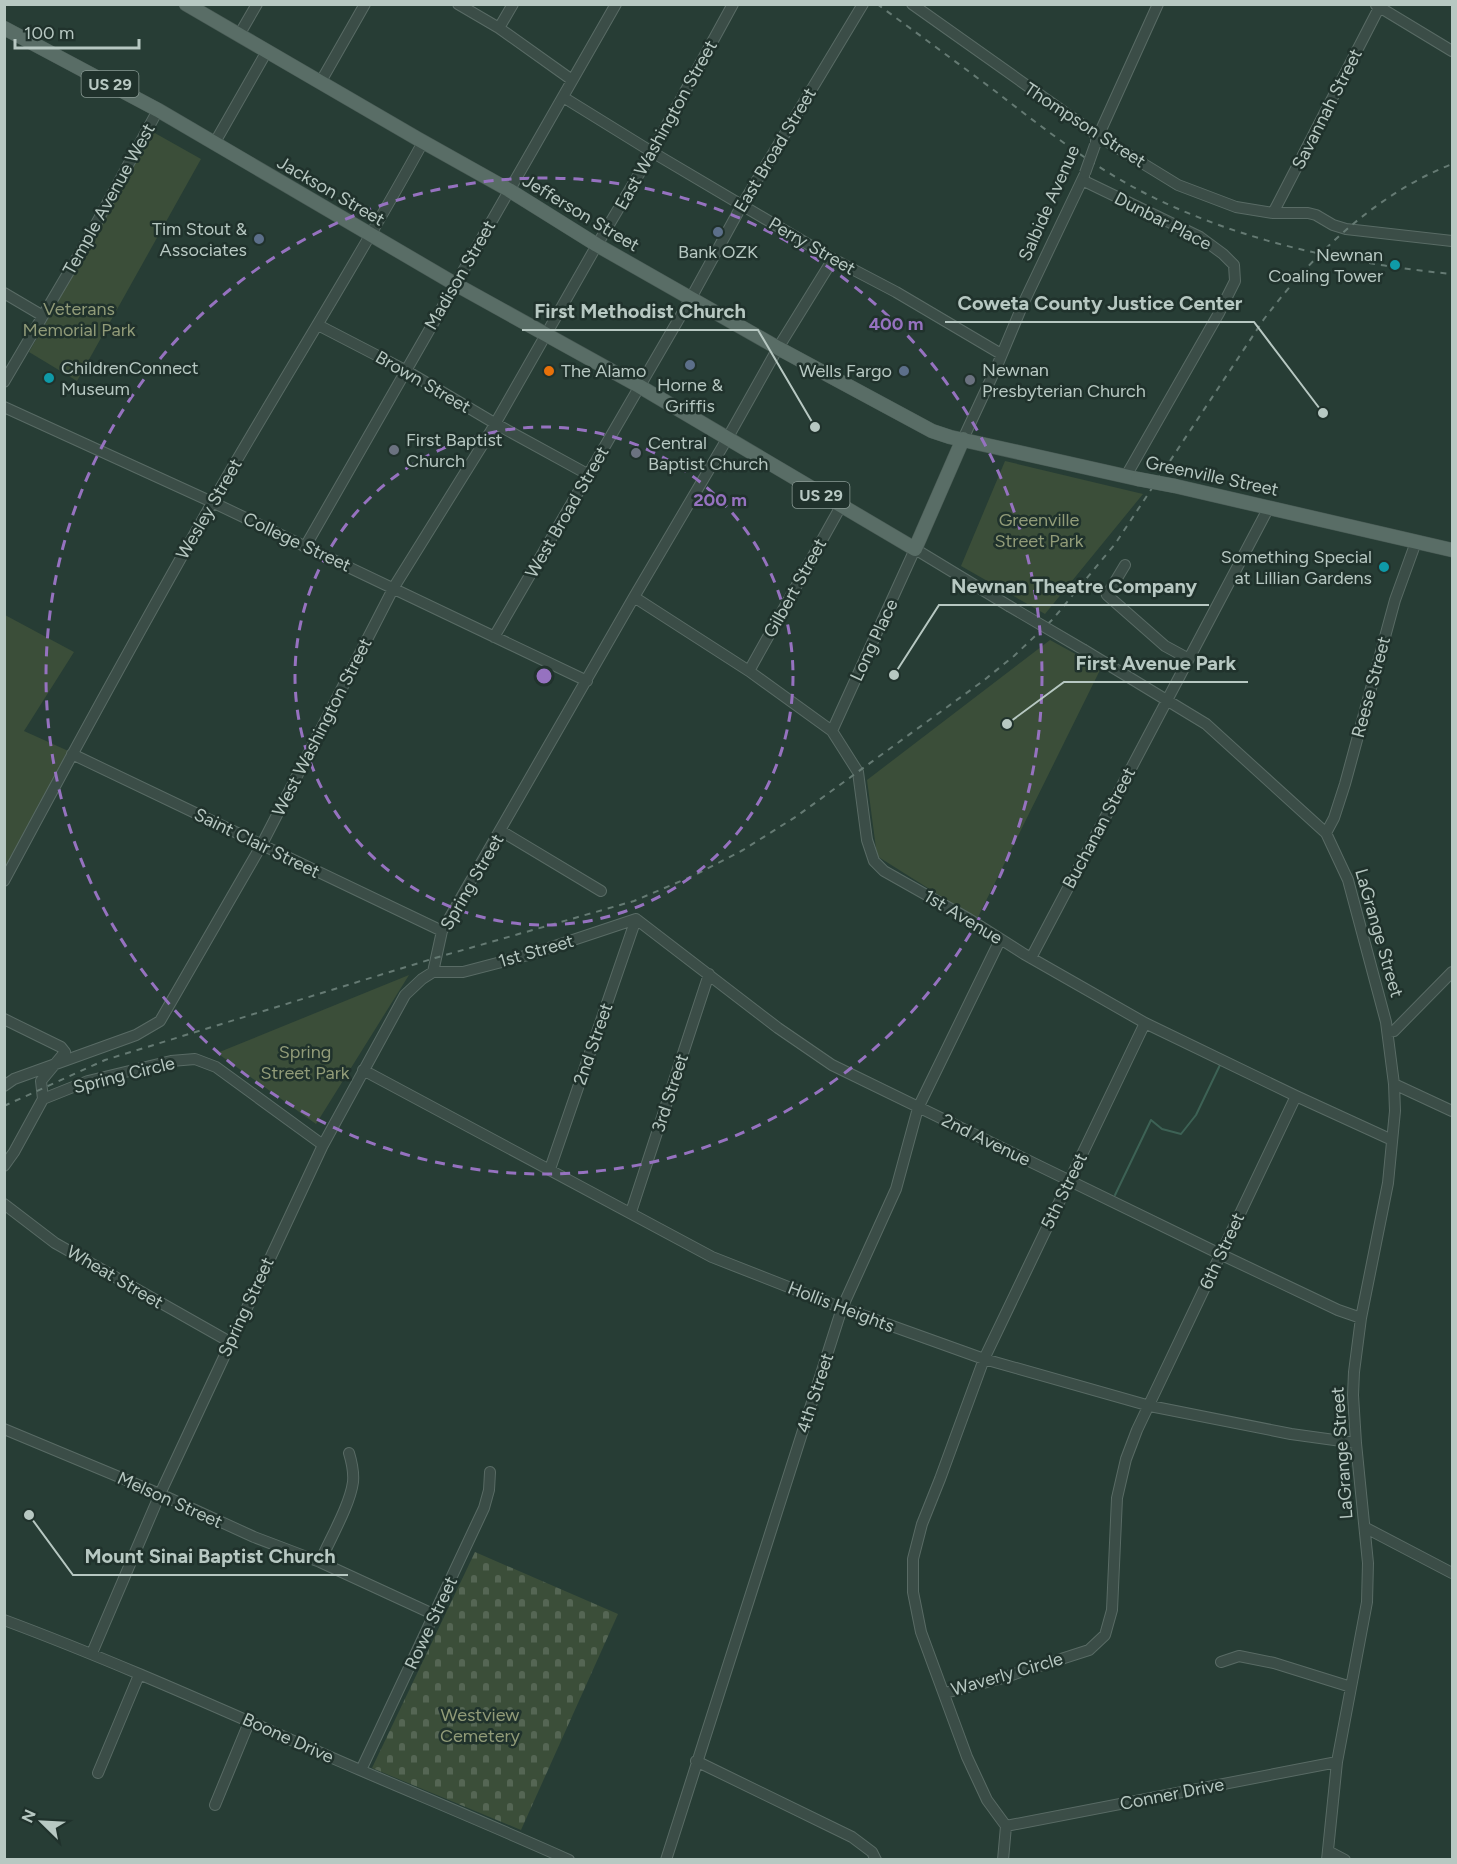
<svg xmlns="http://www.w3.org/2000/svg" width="1457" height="1864" font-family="Figtree,sans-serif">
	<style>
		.cemetery { fill: url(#cemetery-stones) }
		.park { fill: #3b4e39 }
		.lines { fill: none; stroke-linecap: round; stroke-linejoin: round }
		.stream { stroke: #3d6255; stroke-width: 2 }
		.minor-casing { stroke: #596b65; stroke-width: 12 }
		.major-casing { stroke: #475953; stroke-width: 15 }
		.minor { stroke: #3b4d47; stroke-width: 10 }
		.major { stroke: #596d66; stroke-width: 14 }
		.rail { stroke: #657a73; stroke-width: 2; stroke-dasharray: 6 6; stroke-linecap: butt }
		.minor-bridge-casing { stroke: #596b65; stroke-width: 12; stroke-linecap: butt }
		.major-bridge-casing { stroke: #475953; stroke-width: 15; stroke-linecap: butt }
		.minor-bridge { stroke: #3b4d47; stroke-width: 10 }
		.major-bridge { stroke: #596d66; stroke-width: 14 }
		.ring { fill: none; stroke: #9672c0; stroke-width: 3; stroke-dasharray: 10 8 }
		.service-dot { fill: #5c6f8a; stroke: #20322c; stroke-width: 2 }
		.culture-dot { fill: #0f9aa8; stroke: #20322c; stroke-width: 2 }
		.food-dot { fill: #e8710a; stroke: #20322c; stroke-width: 2 }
		.worship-dot { fill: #6b7280; stroke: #20322c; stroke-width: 2 }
		.labels { text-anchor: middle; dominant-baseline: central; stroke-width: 5; stroke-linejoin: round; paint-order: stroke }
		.shield { fill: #20322c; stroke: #8a9b95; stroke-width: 1.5 }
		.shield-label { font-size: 16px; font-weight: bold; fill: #b7c8c2 }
		.street-label { font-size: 18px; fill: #b7c8c2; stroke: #20322c }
		.poi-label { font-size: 18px; fill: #b7c8c2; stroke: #20322c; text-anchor: start }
		.park-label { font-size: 18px; fill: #919b78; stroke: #20322c }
		.centre { fill: #9672c0; stroke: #20322c; stroke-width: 3 }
		.ring-label { font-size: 18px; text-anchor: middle; font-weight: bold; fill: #9672c0; stroke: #20322c; stroke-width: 5; stroke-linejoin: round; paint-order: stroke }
		.leader { fill: none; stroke: #b7c8c2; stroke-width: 2 }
		.callout-dot { fill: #b7c8c2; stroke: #20322c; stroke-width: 2 }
		.callout-label { font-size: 20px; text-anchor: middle; font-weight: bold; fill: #b7c8c2; stroke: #20322c; stroke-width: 5; stroke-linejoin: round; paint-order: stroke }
	</style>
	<defs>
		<pattern id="cemetery-stones" width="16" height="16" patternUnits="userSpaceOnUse" patternTransform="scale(1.5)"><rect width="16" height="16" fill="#3b4e39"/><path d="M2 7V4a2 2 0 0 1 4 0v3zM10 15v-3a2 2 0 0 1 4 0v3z" fill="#556654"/></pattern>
	</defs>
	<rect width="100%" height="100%" fill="#273d35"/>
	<!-- cemetery -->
	<path class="cemetery" d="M475,1552l143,62 -97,216 -149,-62z"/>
	<!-- park -->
	<path class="park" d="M153,132l48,27 -124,222 -48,-29z
		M1005,461l138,33 -98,120 -84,-48z
		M5,615l69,37 -50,79 51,23 -70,123z
		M1050,640l51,28 -124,251 -100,-63 -10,-76z
		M409,975l-93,149 -99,-71z"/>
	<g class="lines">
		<!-- stream -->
		<path class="stream" d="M1115,1195l36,-75 11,9 19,5 15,-19 24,-50"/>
		<!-- minor casing -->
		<g class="minor-casing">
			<path id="minor" d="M458,4l41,24 73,52
				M912,4l186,132 80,49 58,22 37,6h35l8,2 17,10 13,4 106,12
				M1376,5l76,46
				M499,28l14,-24
				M239,35l18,-31
				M320,83l45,-79
				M563,97l89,55 181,107 63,33 105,62
				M1096,141l62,-137
				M214,144l53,-93
				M1082,180l118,57 23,17 11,11 1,16 -16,32 -93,163
				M1273,213l108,-209
				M4,293l39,23
				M318,325l87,45 91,54 93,51
				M4,382l80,-136 74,-136
				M4,407l208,95 375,179
				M963,439l34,-73 26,-62 61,-128
				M305,547l311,-543
				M1125,565l-18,30 58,51 24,13
				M634,597l115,74 83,60 26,41 9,68 7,21 10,10 85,48 55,35 121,69 151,73 96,44
				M494,637l197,-339 51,-93 121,-201
				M1084,650l122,74 120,109 22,47 38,142 8,62 1,27 -7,72 -27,135 -7,54 -1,23 3,48 12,120 -1,39 -30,160 -10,98
				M749,671l92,-165
				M832,731l83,-182 94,57
				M72,754l370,177
				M501,831l100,60
				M1326,833l8,-15 11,-34 50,-184 21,-58
				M4,881c68,-127 137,-253 208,-378 69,-121 144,-238 211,-361
				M636,919l142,109 54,37 388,189 118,56 23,8
				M1031,958l238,-451
				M433,972h30l65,-17 108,-36
				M4,1019l57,28 4,5 -24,29 2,18
				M1388,1032l6,-1 58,-59
				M363,1070l349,187 130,51 142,51 166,47 141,28 65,9
				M1394,1084l58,27
				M4,1086l10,-7 122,-44 24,-14 101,-175 133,-259 97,-156 106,-186 55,-93 81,-148
				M43,1099l45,-18 83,-20 24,-2 21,8 107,78
				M4,1166l10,-14 29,-53
				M550,1169l86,-250
				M4,1204l51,39 175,99
				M631,1212l78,-238
				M4,1429l156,65 94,43 66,25 115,53
				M1366,1528l86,45
				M320,1562c10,-23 30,-57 33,-80 1,-10 -1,-19 -4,-29
				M4,1620c121,45 238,99 356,150 70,30 140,59 209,90
				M92,1653l68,-159 163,-349 82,-150 17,-16 11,-7 9,-41 192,-334 93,-158 51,-91 55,-89
				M1221,1662l18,-6 35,7 77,24
				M945,1693l54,-14 90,-29 16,-15 7,-25 5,-112 9,-39 11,-29 159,-334
				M696,1761l156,76 20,15 4,8
				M361,1770l123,-262 5,-18 1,-18
				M98,1773l41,-98
				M215,1805l35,-85
				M1006,1826l331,-64
				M1328,1851l17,9
				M666,1860l176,-552 54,-119 22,-81 82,-168
				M1003,1860l3,-34 -19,-26 -20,-43 -46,-125 -8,-40v-33l9,-35 18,-45 44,-120 161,-336"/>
		</g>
		<!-- major casing -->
		<g class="major-casing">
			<path id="major" d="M186,4l232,135 91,51 88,55 181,103 154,83 18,6 188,42
				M4,28l154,82 297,174 184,102 276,163 48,-110
				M1175,486l277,64"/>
		</g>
		<!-- minor -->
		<use href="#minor" class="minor"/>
		<!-- major -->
		<use href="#major" class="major"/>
		<!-- rail -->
		<path class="rail" d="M877,4c40,29 79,58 118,87 44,34 89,69 138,96 99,53 209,76 319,87
			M4,1106l101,-46 330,-102 199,-57 61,-26 48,-25 54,-34 186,-135 31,-25 39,-37 62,-75 149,-225c50,-66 111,-124 188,-155"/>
		<!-- minor-bridge casing -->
		<g class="minor-bridge-casing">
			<path id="minor-bridge" d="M1085,173l10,-28
				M1009,606l75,44"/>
		</g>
		<!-- major-bridge casing -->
		<g class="major-bridge-casing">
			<path id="major-bridge" d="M1138,479l37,7"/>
		</g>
		<!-- minor-bridge -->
		<use href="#minor-bridge" class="minor-bridge"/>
		<!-- major-bridge -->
		<use href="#major-bridge" class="major-bridge"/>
	</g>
	<!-- distance rings -->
	<g class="ring">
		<circle cx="544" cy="676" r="249"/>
		<circle cx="544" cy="676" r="498"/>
	</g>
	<!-- markers -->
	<g class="service-dot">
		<circle cx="718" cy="232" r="6"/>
		<circle cx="259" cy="239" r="6"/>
		<circle cx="690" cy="365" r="6"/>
		<circle cx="904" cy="371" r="6"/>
	</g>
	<g class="culture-dot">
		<circle cx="1395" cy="265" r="6"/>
		<circle cx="49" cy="378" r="6"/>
		<circle cx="1384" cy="567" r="6"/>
	</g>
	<circle class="food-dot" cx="549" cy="371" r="6"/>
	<g class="worship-dot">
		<circle cx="970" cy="380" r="6"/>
		<circle cx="394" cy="450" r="6"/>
		<circle cx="636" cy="453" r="6"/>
	</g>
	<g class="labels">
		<!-- shield labels -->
		<g class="shield">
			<rect x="81.5" y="71" width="57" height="26" rx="4.5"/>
			<rect x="792.5" y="482" width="57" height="26" rx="4.5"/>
		</g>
		<g class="shield-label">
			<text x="110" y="84">US 29</text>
			<text x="821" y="495">US 29</text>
		</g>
		<!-- street labels -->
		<g class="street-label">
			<text transform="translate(1327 109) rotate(-63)">Savannah Street</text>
			<text transform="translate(666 125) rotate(-61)">East Washington Street</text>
			<text transform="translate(1085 125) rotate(33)">Thompson Street</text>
			<text transform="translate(775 150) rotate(-59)">East Broad Street</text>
			<text transform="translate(331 191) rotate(30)">Jackson Street</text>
			<text transform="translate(109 199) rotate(-61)">Temple Avenue West</text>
			<text transform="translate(1049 203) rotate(-66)">Salbide Avenue</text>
			<text transform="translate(581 213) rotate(31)">Jefferson Street</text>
			<text transform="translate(1163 221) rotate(27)">Dunbar Place</text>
			<text transform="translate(812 246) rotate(30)">Perry Street</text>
			<text transform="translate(460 275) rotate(-60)">Madison Street</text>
			<text transform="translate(423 382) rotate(30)">Brown Street</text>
			<text transform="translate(1212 476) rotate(12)">Greenville Street</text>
			<text transform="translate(209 509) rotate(-60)">Wesley Street</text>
			<text transform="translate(567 512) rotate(-60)">West Broad Street</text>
			<text transform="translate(297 542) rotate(25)">College Street</text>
			<text transform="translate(795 588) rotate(-61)">Gilbert Street</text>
			<text transform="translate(874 640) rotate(-65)">Long Place</text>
			<text transform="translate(1371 687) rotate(-75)">Reese Street</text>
			<text transform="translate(322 727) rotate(-63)">West Washington Street</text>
			<text transform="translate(1099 828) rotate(-62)">Buchanan Street</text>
			<text transform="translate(257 843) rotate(26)">Saint Clair Street</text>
			<text transform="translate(472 882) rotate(-60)">Spring Street</text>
			<text transform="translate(963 917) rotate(31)">1st Avenue</text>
			<text transform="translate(1379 933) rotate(74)">LaGrange Street</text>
			<text transform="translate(536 951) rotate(-16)">1st Street</text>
			<text transform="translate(593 1044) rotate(-71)">2nd Street</text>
			<text transform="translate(124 1075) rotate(-14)">Spring Circle</text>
			<text transform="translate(670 1093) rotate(-72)">3rd Street</text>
			<text transform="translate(986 1140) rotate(26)">2nd Avenue</text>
			<text transform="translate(1064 1191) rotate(-64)">5th Street</text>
			<text transform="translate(1222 1251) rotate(-65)">6th Street</text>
			<text transform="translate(115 1277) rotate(30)">Wheat Street</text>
			<text transform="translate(246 1307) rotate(-65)">Spring Street</text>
			<text transform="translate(841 1307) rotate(21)">Hollis Heights</text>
			<text transform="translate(815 1393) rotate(-72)">4th Street</text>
			<text transform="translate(1342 1453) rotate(-94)">LaGrange Street</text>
			<text transform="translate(170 1500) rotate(24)">Melson Street</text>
			<text transform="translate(431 1623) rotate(-65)">Rowe Street</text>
			<text transform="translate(1007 1674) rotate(-16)">Waverly Circle</text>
			<text transform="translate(288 1738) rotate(24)">Boone Drive</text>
			<text transform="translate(1172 1794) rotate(-11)">Conner Drive</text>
		</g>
		<!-- poi labels -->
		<g class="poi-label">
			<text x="247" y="229" text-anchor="end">Tim Stout &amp;<tspan x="247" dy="21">Associates</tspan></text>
			<text x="718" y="252" text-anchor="middle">Bank OZK</text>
			<text x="1383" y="255" text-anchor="end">Newnan<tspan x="1383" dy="21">Coaling Tower</tspan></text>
			<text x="61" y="368">ChildrenConnect<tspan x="61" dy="21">Museum</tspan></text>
			<text x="982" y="370">Newnan<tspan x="982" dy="21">Presbyterian Church</tspan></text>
			<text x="561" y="371">The Alamo</text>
			<text x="892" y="371" text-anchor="end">Wells Fargo</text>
			<text x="690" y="385" text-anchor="middle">Horne &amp;<tspan x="690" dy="21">Griffis</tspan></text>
			<text x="406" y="440">First Baptist<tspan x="406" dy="21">Church</tspan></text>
			<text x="648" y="443">Central<tspan x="648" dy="21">Baptist Church</tspan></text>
			<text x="1372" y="557" text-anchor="end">Something Special<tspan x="1372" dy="21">at Lillian Gardens</tspan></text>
		</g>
		<!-- park labels -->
		<g class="park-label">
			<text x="79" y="309">Veterans<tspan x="79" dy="21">Memorial Park</tspan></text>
			<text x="1039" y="520">Greenville<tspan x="1039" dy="21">Street Park</tspan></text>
			<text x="305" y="1052">Spring<tspan x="305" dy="21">Street Park</tspan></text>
			<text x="480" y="1715">Westview<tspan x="480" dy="21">Cemetery</tspan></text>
		</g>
	</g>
	<circle cx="544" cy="676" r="9" class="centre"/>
	<g class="ring-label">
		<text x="896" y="330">400 m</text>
		<text x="720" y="506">200 m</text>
	</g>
	<!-- callouts -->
	<path class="leader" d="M1323 413L1254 322H945M815 427L758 330H522M894 675L939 605H1209M1007 724L1064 682H1248M29 1515L73 1575H348"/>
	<g class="callout-dot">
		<circle cx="1323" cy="413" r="6"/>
		<circle cx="815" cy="427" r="6"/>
		<circle cx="894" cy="675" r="6"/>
		<circle cx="1007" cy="724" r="6"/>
		<circle cx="29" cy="1515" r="6"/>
	</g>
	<g class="callout-label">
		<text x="1100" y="310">Coweta County Justice Center</text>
		<text x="640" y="318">First Methodist Church</text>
		<text x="1074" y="593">Newnan Theatre Company</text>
		<text x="1156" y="670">First Avenue Park</text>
		<text x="210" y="1563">Mount Sinai Baptist Church</text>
	</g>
	<!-- border -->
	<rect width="1457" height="1864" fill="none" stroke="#b7c8c2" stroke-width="12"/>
	<!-- north arrow -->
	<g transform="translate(42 1822) rotate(294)" stroke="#20322c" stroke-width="4.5" paint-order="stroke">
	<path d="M0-4.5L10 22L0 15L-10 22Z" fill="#b7c8c2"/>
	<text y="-9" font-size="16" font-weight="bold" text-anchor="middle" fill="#b7c8c2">N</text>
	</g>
	<!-- scale -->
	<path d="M15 39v9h124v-9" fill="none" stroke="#b7c8c2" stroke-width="3"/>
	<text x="24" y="39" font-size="18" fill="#b7c8c2" stroke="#20322c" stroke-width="4.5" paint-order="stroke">100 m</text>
</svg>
